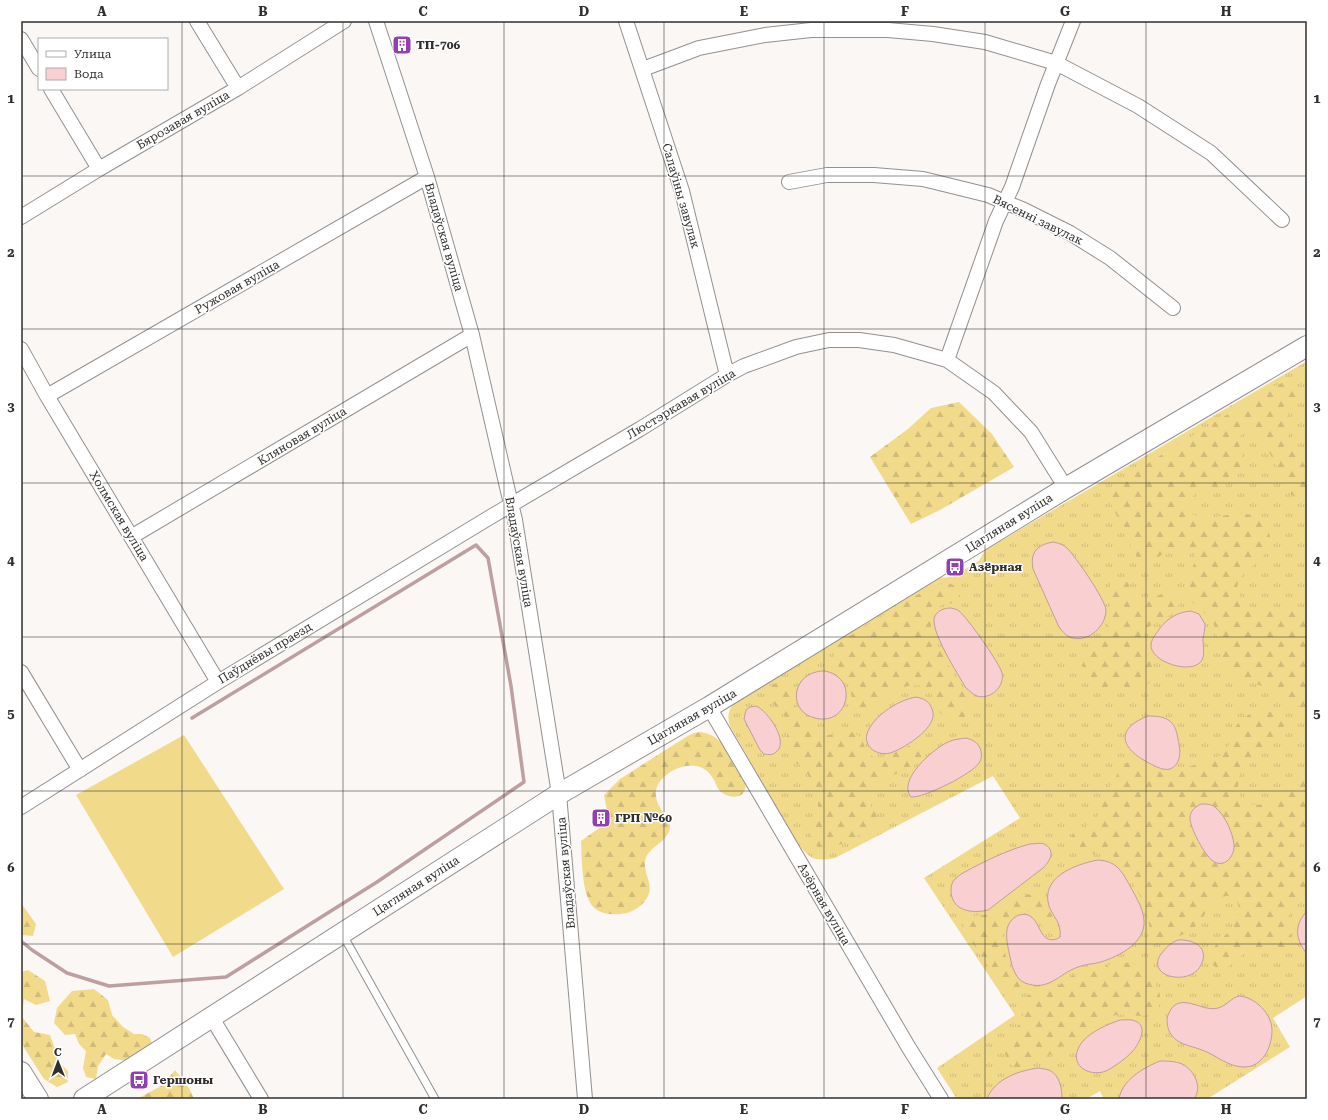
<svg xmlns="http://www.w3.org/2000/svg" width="1328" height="1120" font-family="'Roboto Serif',serif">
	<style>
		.grass { fill: url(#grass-tufts) }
		.forest { fill: url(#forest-firs) }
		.garden { fill: #f2da8b }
		.water { fill: #facfd1; stroke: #bd9fa0 }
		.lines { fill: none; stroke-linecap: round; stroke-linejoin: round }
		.stream { stroke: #bd9fa0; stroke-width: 3.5 }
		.lane-casing { stroke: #93908e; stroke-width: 9 }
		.street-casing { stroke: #93908e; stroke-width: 16 }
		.secondary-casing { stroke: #93908e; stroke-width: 22 }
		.lane { stroke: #fff; stroke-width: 7 }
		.street { stroke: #fff; stroke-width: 14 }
		.secondary { stroke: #fff; stroke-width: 20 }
		.grid { fill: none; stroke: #302f2e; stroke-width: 1; stroke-opacity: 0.55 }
		.labels { text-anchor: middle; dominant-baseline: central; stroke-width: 3; stroke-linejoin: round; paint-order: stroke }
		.poi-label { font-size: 12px; font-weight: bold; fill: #302f2e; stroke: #fff; text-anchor: start }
		.street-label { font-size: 12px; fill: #302f2e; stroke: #fff }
		.neatline { fill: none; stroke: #302f2e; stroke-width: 1.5 }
		.grid-label { font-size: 13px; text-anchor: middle; font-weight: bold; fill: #302f2e }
	</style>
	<defs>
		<pattern id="grass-tufts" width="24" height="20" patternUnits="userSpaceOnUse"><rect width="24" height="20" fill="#f2da8b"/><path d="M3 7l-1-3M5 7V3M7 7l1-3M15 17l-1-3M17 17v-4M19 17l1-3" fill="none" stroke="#d0bb78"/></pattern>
		<pattern id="forest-firs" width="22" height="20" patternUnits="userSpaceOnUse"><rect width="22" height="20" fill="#f2da8b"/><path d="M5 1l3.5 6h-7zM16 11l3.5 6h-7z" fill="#d0bb78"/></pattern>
	</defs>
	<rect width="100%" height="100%" fill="#faf7f5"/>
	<!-- grass -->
	<path class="grass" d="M1307,361v635l-34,22 17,29 -83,52h-103l-4,-8 -14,8h-129l-20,-31 78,-53 -91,-137 96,-60 -27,-42 -158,82c-21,4 -25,1 -38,-15l-67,-117c-5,-14 2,-23 13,-30l195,-118 14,-1 27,-16 6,-11z"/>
	<!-- forest -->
	<path class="forest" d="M1282,383l11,2 6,8c1,17 -16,16 -13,34l21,44v32l-8,-3 -8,-6 -28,-54c-6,-7 -19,-15 -24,-1 -1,6 3,12 3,18 0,6 -2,12 -5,17 -13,23 -49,5 -48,37 2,2 5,4 7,5 20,7 50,-13 68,7 3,4 5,9 6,14 3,26 -38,32 -32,54 10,35 47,9 69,23v94c-12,0 -19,-11 -29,-16 -25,-12 -51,-9 -59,-43 -3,-10 -1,-20 -8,-29 -6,-10 -20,-15 -24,-27 -5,-15 13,-29 7,-41l-11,-5h-10l-19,13h-12l-5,-3 -4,-5 -8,-20 -18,-36 2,-6 5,-6 155,-95z
		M959,402l33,32 22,33 -74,43 -29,14 -41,-67 38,-28 23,-21z
		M1120,579l7,3c3,4 3,10 6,14 12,15 30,-11 42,-1 4,3 5,10 2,14 -9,11 -31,11 -33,29 -1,14 13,27 7,41 -1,4 -6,8 -11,10 -5,1 -43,-1 -47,-4 -8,-4 -10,-13 -10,-21 1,-20 24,-27 27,-46 3,-13 -10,-34 10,-39z
		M944,583c7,0 11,2 16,7v9c-5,5 -9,4 -15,5 -16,4 -16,20 -12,33l34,62 3,10 -1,4c-4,5 -8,6 -14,6 -21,-1 -18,-17 -26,-30 -10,-7 -28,-3 -37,4 -4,2 -6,6 -9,8 -8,7 -20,10 -28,3 -6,-6 -2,-16 -6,-23 -3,-7 -9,-12 -12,-17 -7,-10 -1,-17 6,-24l84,-51 9,-4z
		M778,683c4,0 9,-1 12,1 5,5 3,15 5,21 3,8 14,16 19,23 14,17 27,-3 42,6 9,5 7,14 13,20 15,15 52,-25 57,-6 4,17 -39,27 -49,36 -20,17 3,27 1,37 0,1 -3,5 -3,5 -12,8 -46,28 -59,20 -13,-8 0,-23 2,-33 1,-8 0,-15 -2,-22 -2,-6 -5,-13 -10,-19 -5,-7 -15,-12 -18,-20 -4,-12 3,-25 -3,-36 -4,-9 -17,-13 -19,-23 1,-6 6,-9 12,-10z
		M1263,711c3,0 6,0 9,1 10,3 20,16 10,26 -5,5 -13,5 -19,8 -15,9 -30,32 -23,49 9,22 45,2 56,-8 5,-4 8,-9 11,-14v55l-8,9c0,6 1,13 8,15v45c-8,5 -17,12 -18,23 -2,11 10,26 -6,31 -10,4 -22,-3 -33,0 -11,3 -15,16 -28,17 -4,0 -8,-1 -10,-4 -10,-13 17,-29 22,-39 4,-7 7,-15 3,-23 -2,-4 -6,-6 -10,-6 -14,0 -21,19 -29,28 -6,6 -13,10 -21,13 -5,1 -10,3 -15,2 -16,-3 -12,-21 -17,-32 -3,-8 -7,-15 -11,-22 -6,-10 -11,-23 -21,-29 -12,-7 -35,4 -43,-8 -9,-13 19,-21 25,-29 5,-5 6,-13 8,-19 3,-8 8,-14 12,-21 3,-5 3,-10 7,-14 3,-2 7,-3 11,-4 10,3 18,10 29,11 8,1 52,-12 59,-17 2,-1 5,-5 6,-7 4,-5 5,-11 7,-17 5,-14 16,-18 29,-20z
		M701,732c25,4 33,30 44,49 3,15 -9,19 -21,13 -8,-4 -7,-11 -12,-17 -10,-16 -29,-13 -43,-4 -7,5 -14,12 -13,22 0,13 15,24 14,32 -1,15 -22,19 -25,34 -2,12 9,23 3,35 -5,10 -16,17 -27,18 -8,1 -18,0 -24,-4 -16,-9 -15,-52 -16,-69l28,-20 -5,-26 16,-16 66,-42 8,-4z
		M1023,894c5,0 11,1 15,3 8,5 22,26 13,34 -12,9 -7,-23 -28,-19 -4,0 -9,1 -12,4 -15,11 -6,40 0,55 3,6 8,12 11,19l-2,4c-6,6 -11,2 -15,-4 -7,-11 -40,-55 -41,-64 0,-4 2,-6 4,-8 6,-3 13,-2 19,-4 14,-7 20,-17 36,-20z
		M21,903l15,21 -3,12 -12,-1z
		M1116,962c7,0 14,0 21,3 13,7 34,34 17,47 -10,8 -26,1 -38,3 -19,4 -35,17 -50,28 -11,8 -46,36 -58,19 -2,-3 -3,-8 -3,-12 2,-11 11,-20 16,-29 4,-8 2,-19 8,-26 6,-6 18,-6 26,-8 6,-2 10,-6 15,-10 7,-4 16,-3 23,-6 8,-2 15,-6 23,-9z
		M28,970l17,11 5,20 -14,4 -12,-6 -2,18 12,15 16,3 10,28 8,8v11l-11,5 -13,-8 -23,-36v-71z
		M94,989l14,11 4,15 11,12 11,7h8l8,4 4,11 -17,13 -23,-3 -8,-5 -8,12 -2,13 -10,-2 -3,-9 3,-17 -7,-7 -4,-10 -10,1 -11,-12 3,-15 15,-17z
		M175,1070l14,18 5,11h-57l26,-14z"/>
	<!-- garden -->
	<path class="garden" d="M184,735l100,154 -111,68 -97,-162z"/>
	<!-- water -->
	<path class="water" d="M1053,542c5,1 9,2 14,6 8,8 38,51 39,62 0,16 -17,32 -33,28 -6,-1 -10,-6 -14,-11l-26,-58c-3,-17 4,-24 20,-27z
		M951,608c3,1 6,1 8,3 8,6 41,53 43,62 3,14 -12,27 -25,23 -5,-2 -7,-5 -11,-8 -7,-12 -38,-60 -31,-72 3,-6 10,-8 16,-8z
		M1191,611l8,3 6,10c0,5 -1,10 -2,15 0,7 2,15 -1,21 -9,16 -53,2 -51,-16 1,-6 6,-11 9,-16 8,-10 18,-16 31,-17z
		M825,671c35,7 23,56 -10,47 -26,-6 -24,-40 1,-46 3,-1 6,-1 9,-1z
		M916,697c9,2 13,4 16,12 8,17 -26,38 -39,43 -14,6 -32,-5 -25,-21 8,-17 31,-31 48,-34z
		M756,706c11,4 34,36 20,46 -3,3 -7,3 -12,2l-4,-4 -16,-31 2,-9 4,-3z
		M1148,716c19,0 27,4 30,23 1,6 3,13 1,19 -1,5 -4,9 -9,11 -7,2 -15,-3 -21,-6 -28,-14 -35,-34 -1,-47z
		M966,738c7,2 11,4 14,10 2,5 2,11 -1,15 -7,11 -55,35 -68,34 -14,-17 22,-48 37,-55 6,-3 12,-3 18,-4z
		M1201,804c5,0 10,0 14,3 10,8 18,26 19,38 1,11 -10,24 -21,16 -8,-5 -23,-33 -23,-43 0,-7 5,-11 11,-14z
		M1030,844c5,0 12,-2 16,1 10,7 3,17 -3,23l-55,42c-16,4 -37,1 -37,-20 0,-4 1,-8 4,-11 6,-6 14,-9 21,-13 18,-9 35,-17 54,-22z
		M1098,860c18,1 23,10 31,24 6,12 14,23 15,36 2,23 -25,36 -43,42 -7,2 -16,2 -23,5 -20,7 -29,25 -53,16 -11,-4 -14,-21 -16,-31 -3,-14 -6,-30 10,-37 4,-1 8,-1 11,1 8,5 9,16 16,22 5,3 10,2 14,-1 2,-14 -7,-20 -11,-31 -9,-29 27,-42 49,-46z
		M1307,911v43c-12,-15 -13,-29 0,-43z
		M1178,940c15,-1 32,7 23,25 -11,22 -56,12 -40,-11 5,-6 9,-11 17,-14z
		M1239,996c16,1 33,18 33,34 0,17 -9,37 -28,37 -16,0 -28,-12 -42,-17 -13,-5 -26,-5 -33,-19 -2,-6 -3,-13 0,-18 10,-23 34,0 49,-5 8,-2 13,-10 21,-12z
		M1120,1020c5,0 11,-1 15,1 14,5 4,23 -3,31 -7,7 -15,13 -24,18 -15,8 -38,-2 -30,-21 6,-15 28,-24 42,-29z
		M1160,1061c7,0 15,0 22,3 12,6 21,23 12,35h-75c3,-19 24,-31 41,-38z
		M1039,1068c3,1 8,1 10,2 11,5 13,19 13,29h-75c7,-20 33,-29 52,-31z"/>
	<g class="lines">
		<!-- stream -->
		<path class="stream" d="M21,941l11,9 35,23 42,13 117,-9 151,-95 147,-100 -13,-96 -23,-128 -12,-13 -284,173"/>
		<!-- lane casing -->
		<g class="lane-casing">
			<path id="lane" d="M343,935l92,164"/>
		</g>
		<!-- street casing -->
		<g class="street-casing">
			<path id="street" d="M197,21l41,67
				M376,21l51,156 45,158 35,152 8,33 44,274 26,305
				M626,21l56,170 45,184
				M21,39l18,30
				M643,69l56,-21 66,-13 46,-5h77l45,4 52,8 71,21 82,43 73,47 71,67
				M51,89l48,80
				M789,182l38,-7h47l49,4 65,16 36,15 46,23 40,25 63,50
				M21,217l78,-48 139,-81 106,-67
				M21,349l26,47 171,286
				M947,360l49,-139 16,-34 36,-103 25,-63
				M47,396l380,-219
				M131,537l341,-202
				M21,672l59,98
				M709,707l200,341 32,51
				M21,807l197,-125 274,-166 148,-87 87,-54 17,-9 52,-19 33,-7h30l35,5 53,15 47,33 37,39 35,56
				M212,1018l49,81"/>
		</g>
		<!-- secondary casing -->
		<g class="secondary-casing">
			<path id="secondary" d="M21,1072l17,27
				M84,1099l475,-305 150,-87 357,-219 241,-142"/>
		</g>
		<!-- lane -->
		<use href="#lane" class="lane"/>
		<!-- street -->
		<use href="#street" class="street"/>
		<!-- secondary -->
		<use href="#secondary" class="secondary"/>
	</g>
	<!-- grid -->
	<path class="grid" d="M182,21v1078M343,21v1078M504,21v1078M664,21v1078M824,21v1078M985,21v1078M1146,21v1078M21,176h1286M21,329h1286M21,483h1286M21,637h1286M21,791h1286M21,944h1286"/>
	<!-- icons -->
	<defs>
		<g id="building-square" transform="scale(1)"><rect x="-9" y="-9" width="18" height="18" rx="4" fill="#9240af" stroke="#fff"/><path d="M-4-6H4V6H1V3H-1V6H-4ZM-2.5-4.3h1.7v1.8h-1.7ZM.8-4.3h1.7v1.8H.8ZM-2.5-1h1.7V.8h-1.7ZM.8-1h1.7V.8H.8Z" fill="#fff"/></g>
		<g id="bus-square" transform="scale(1)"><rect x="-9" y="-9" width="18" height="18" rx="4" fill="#9240af" stroke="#fff"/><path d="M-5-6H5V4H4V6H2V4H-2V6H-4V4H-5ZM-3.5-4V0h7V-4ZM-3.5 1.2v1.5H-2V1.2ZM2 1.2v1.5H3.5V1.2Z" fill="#fff"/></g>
	</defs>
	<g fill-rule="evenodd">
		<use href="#building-square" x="402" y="45"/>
		<use href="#bus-square" x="955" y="567"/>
		<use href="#building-square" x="601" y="818"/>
		<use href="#bus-square" x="139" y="1080"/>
	</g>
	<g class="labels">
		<!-- poi labels -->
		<g class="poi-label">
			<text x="416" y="45">ТП-706</text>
			<text x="969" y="567">Азёрная</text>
			<text x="615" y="818">ГРП №60</text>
			<text x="153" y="1080">Гершоны</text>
		</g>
		<!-- street labels -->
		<g class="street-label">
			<text transform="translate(183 120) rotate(-30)">Бярозавая вуліца</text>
			<text transform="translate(681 196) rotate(74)">Салаўіны завулак</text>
			<text transform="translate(1038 220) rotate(26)">Вясенні завулак</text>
			<text transform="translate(444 237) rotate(74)">Владаўская вуліца</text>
			<text transform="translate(237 287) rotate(-30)">Ружовая вуліца</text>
			<text transform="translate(681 404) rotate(-31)">Люстэркавая вуліца</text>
			<text transform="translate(302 436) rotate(-31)">Кляновая вуліца</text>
			<text transform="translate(119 516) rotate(59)">Холмская вуліца</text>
			<text transform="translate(1009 523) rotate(-32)">Цагляная вуліца</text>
			<text transform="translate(519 552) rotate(80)">Владаўская вуліца</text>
			<text transform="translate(265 653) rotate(-31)">Паўднёвы праезд</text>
			<text transform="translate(692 717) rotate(-30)">Цагляная вуліца</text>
			<text transform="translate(566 873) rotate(-95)">Владаўская вуліца</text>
			<text transform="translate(416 886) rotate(-33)">Цагляная вуліца</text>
			<text transform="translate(824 904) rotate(60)">Азёрная вуліца</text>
		</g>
	</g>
	<!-- border -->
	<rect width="1328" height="1120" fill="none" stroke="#ffffff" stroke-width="44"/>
	<!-- legend -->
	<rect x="38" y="38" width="130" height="52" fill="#ffffff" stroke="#acacab"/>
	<rect x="46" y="51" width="20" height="6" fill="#ffffff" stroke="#acacab"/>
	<text x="74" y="58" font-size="12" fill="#302f2e">Улица</text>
	<rect x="46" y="68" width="20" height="12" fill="#facfd1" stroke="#acacab"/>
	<text x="74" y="78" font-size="12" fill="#302f2e">Вода</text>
	<!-- north arrow -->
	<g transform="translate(58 1062) rotate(359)" stroke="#ffffff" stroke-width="3" paint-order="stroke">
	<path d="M0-3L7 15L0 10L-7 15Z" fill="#302f2e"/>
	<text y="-6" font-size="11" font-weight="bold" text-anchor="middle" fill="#302f2e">С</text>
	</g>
	<rect x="22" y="22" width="1284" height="1076" class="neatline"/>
	<g class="grid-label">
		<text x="102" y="16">A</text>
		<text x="263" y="16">B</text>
		<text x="423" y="16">C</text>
		<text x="584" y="16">D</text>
		<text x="744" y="16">E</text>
		<text x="905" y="16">F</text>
		<text x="1065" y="16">G</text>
		<text x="1226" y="16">H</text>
		<text x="11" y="103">1</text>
		<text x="1317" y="103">1</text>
		<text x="11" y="257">2</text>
		<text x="1317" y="257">2</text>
		<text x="11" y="411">3</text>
		<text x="1317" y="411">3</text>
		<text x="11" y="565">4</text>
		<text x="1317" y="565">4</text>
		<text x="11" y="718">5</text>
		<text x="1317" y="718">5</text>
		<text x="11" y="872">6</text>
		<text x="1317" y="872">6</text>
		<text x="11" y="1026">7</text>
		<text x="1317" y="1026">7</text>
		<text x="102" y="1114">A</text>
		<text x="263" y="1114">B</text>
		<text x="423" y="1114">C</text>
		<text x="584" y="1114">D</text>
		<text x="744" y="1114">E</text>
		<text x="905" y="1114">F</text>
		<text x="1065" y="1114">G</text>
		<text x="1226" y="1114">H</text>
	</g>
</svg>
